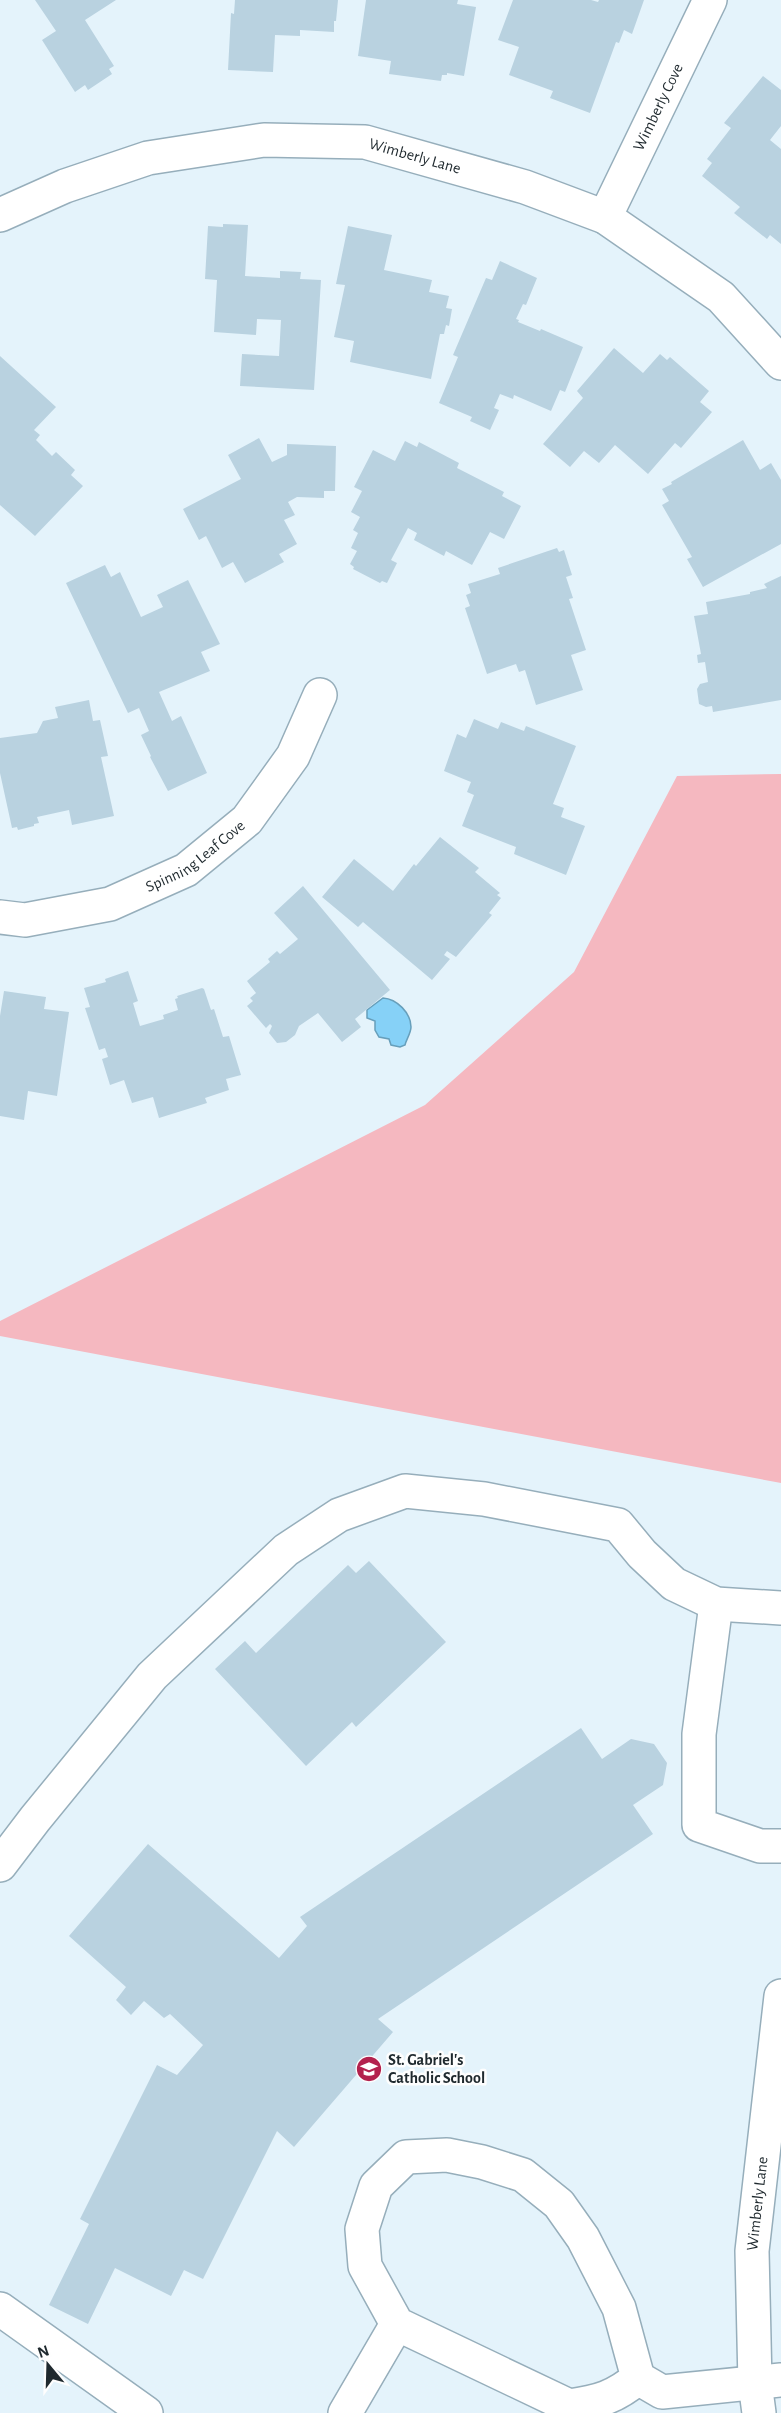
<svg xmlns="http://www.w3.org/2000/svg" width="781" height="2413" font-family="'Alegreya Sans',sans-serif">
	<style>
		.green { fill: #f5b8c0 }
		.water { fill: #86d1f7; stroke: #679fbb; stroke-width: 1.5 }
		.building { fill: #b9d2e0 }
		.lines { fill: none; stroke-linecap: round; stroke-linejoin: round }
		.minor-casing { stroke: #96aebb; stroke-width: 36 }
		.minor { stroke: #fff; stroke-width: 33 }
		.labels { text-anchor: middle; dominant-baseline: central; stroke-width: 5; stroke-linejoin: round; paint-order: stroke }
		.street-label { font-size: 16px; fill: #1f292e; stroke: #fefefe }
		.poi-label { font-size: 16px; font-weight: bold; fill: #1f292e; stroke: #fefefe; text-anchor: start }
	</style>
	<rect width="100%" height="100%" fill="#e4f3fb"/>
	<!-- green -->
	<path class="green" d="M781,774v709l-781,-147v-15l425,-216 149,-133 103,-196z"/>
	<!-- water -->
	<path class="water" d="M383,998c14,1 28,15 28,29 0,6 -5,13 -6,18l-5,2 -9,-2 -2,-6 -10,-2 -4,-7v-9l-8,-3v-8z"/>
	<!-- building -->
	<path class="building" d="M35,0h81l-31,20 29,46 -5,3 3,5 -24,16 -3,-5 -10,7 -33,-52 14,-9z
		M235,0h103l-2,21h-2v11l-34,-2v6l-25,-1 -2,37 -45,-2 3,-57 3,1z
		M366,0h92l-1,4 19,3 -12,69 -17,-3v2h-5l-1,6 -52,-7 2,-13 -33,-5z
		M513,0h78l7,2 1,-2h45l-12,34 -8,-4 -5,13 -3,-1 -26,71 -40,-15 3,-7 -44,-16 10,-28 -21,-7z
		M763,76l18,14v36l-11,14 11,9v95l-11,-9 -3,4 -33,-26 6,-6 -38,-31 10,-13 -5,-4 24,-31 -7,-5z
		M223,224l25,1 -3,51 35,2v-7l21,1 -1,7 21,1 -7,110 -74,-4 2,-32 37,2 2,-36 -24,-1 -1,16 -42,-3 3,-52 -12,-1 3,-53 15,1z
		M348,226l44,9 -8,35 48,10 -3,12 20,4 -3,12 6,1 -3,17 -3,-1 -2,9h-4l-9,45 -81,-17 4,-21 -20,-4 11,-52 -9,-1z
		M500,261l37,17 -11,27 -3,-1 -7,15 3,1 -1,2 22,9 1,-2 42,18 -18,45 -5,-2 -9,21 -37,-16 -1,4 -13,-5 -6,14 5,2 -9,20 -20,-9 2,-4 -33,-14 19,-46 -5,-2 33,-77 6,2z
		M614,348l29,25 17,-19 7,6 3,-3 39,34 -9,11 12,10 -31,36 -6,-5 -27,31 -33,-29 -16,18 -15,-12 -14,16 -27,-23 40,-46 -6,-7z
		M0,356l56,51 -22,23 6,5 -4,5 16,16 4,-4 19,18 -4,5 12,11 -48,50 -35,-31z
		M259,438l13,24 15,-7v-11l49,2 -1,45h-11v7l-27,-1 -9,5 7,13 -11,5 13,24 -18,10 5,8 -39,21 -12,-21 -11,6 -16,-32 -7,4 -16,-31 58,-30 -13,-24z
		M743,440l17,30 11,-7 10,17v64l-78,43 -16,-28 5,-2 -30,-52 7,-4 -7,-12 10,-5 -1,-2z
		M405,441l12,6 2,-5 40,21 -2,5 47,24 -2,4 19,10 -17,33 -14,-7 -18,33 -26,-14 -2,5 -30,-16 3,-7 -9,-5 -17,32 6,3 -10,20 -5,-2 -2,2 -27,-14 1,-2 -4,-3 7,-13 -6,-3 7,-15 -5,-3 7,-13 -9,-5 11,-21 -8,-4 19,-37 22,11z
		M557,548l2,4 5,-2 8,25 -6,2 7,21 -4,1 17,51 -15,5 12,35 -47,15 -11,-35 -6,2 -3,-8 -29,10 -22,-66 5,-2 -4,-11 5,-2 -3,-9 32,-10 -2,-6z
		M105,565l6,12 9,-5 21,45 22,-10 -6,-12 31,-15 32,64 -19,8 9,19 -51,21 13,29 9,-5 26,57 -39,18 -18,-34 1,-1 -10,-21 8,-4 -10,-23 -11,5 -62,-130z
		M781,576v124l-68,12 -1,-6 -6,1 -7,-3 -2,-15 3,-5 8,-2 -3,-20 -7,1 -1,-8 4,-1 -7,-38 14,-2 -2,-12 44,-8v-2l17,-4 -3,-4z
		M89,700l4,21 7,-1 8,36 -7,1 13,59 -42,9 -3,-15 -32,7 2,6 -5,1v2l-16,4 -1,-3 -5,1 -12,-55v-35l37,-5 6,-12 15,-3 -3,-11z
		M474,719l24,10 3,-7 23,9 2,-5 50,20 -23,58 11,4 -3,9 24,9 -19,49 -52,-21 2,-7 -54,-21 12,-31 -7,-3 4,-10 -27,-11 13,-37 9,4z
		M440,837l39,31 -4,4 25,21 -3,2 4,3 -12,15 3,2 -36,42 -9,-6 -3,4 6,4 -18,21 -69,-58 -5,5 -36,-30 32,-38 39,32 21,-27 2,2z
		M303,886l87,104 -35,29 6,8 -19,15 -24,-29 -19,13 -4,9 -9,7 -9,1 -8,-10 3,-7 -2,-2 -4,4 -19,-22 6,-5 -3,-3 6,-5 -9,-12 23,-19 -2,-3 9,-8 3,3 18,-15 -24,-26z
		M128,971l10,30 -5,2 7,23 24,-7 -1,-4 15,-5 -3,-11 3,-1 -1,-2 25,-8 2,1 7,21 3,-1 9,28 6,-1 12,39 -15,4 3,11 -24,8 2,5 -48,15 -6,-21 -21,6 -8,-23 -14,5 -8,-26 6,-2 -3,-9 -6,2 -14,-42 5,-1 -6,-19 22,-6 -1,-3z
		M4,991l42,6 -2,12 25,3 -12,84 -29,-5 -4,29 -24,-4v-100z
		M369,1561l77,81 -90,85 -4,-5 -46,44 -91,-97 30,-28 11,12 92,-88 8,8z
		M581,1728l21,31 29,-20 23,5 13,19 -4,22 -30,20 20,29 -275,185 15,13 -99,115 -17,-16 -74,148 -19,-9 -13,26 -56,-28 -27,56 -39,-19 40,-81 -9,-5 77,-154 20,10 26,-30 -33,-31 -6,4 -20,-17 -13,14 -15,-15 10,-13 -57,-51 79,-92 131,114 28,-32 -7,-9z"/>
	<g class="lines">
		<!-- minor casing -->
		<g class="minor-casing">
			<g id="minor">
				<path id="s1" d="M0,215l65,-29 83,-28 116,-18 101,2 160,45 80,30 116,80 60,66"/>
				<path id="s2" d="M605,217l105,-217"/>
				<path id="s3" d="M0,917l25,3 85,-16 76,-34 61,-50 46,-64 27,-61"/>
				<path d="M716,1604l-17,130v91l61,21h21"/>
				<path d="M0,1865l35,-46 117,-143 134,-126 53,-35 66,-24 79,8 134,26 24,29 32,30 42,20 65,4"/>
				<path d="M0,2309l146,104"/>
				<path d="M638,2378c-23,19 -39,24 -69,28l-172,-82 -32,-58 -3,-37 14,-43 30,-29 41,-2 35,7 41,13 36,29 24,34 36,70 19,70 24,14 119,-12"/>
				<path d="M345,2413l52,-89"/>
				<path id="s4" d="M759,2413l-4,-30 -3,-132 29,-255"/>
			</g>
		</g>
		<!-- minor -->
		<use href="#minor" class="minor"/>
	</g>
	<!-- icons -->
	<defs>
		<g id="school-disc" transform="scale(1.35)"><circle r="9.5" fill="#b3224e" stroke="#fefefe"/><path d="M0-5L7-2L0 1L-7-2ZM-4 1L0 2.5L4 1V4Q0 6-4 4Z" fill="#fff"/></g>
	</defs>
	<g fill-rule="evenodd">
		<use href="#school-disc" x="369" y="2069"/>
	</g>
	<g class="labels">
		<!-- street labels -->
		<g class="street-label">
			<text stroke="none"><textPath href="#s2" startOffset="122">Wimberly Cove</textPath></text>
			<text stroke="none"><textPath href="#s1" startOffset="429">Wimberly Lane</textPath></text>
			<text stroke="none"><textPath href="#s3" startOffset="210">Spinning Leaf Cove</textPath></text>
			<text stroke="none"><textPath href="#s4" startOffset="210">Wimberly Lane</textPath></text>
		</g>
		<!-- poi labels -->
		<g class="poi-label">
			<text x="388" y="2060">St. Gabriel's<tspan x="388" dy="18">Catholic School</tspan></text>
		</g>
	</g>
	<!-- north arrow -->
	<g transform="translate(48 2365) rotate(341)" stroke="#fefefe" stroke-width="4.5" paint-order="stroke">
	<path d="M0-4.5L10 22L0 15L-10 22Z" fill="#1f292e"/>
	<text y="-9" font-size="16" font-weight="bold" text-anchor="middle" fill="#1f292e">N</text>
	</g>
</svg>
